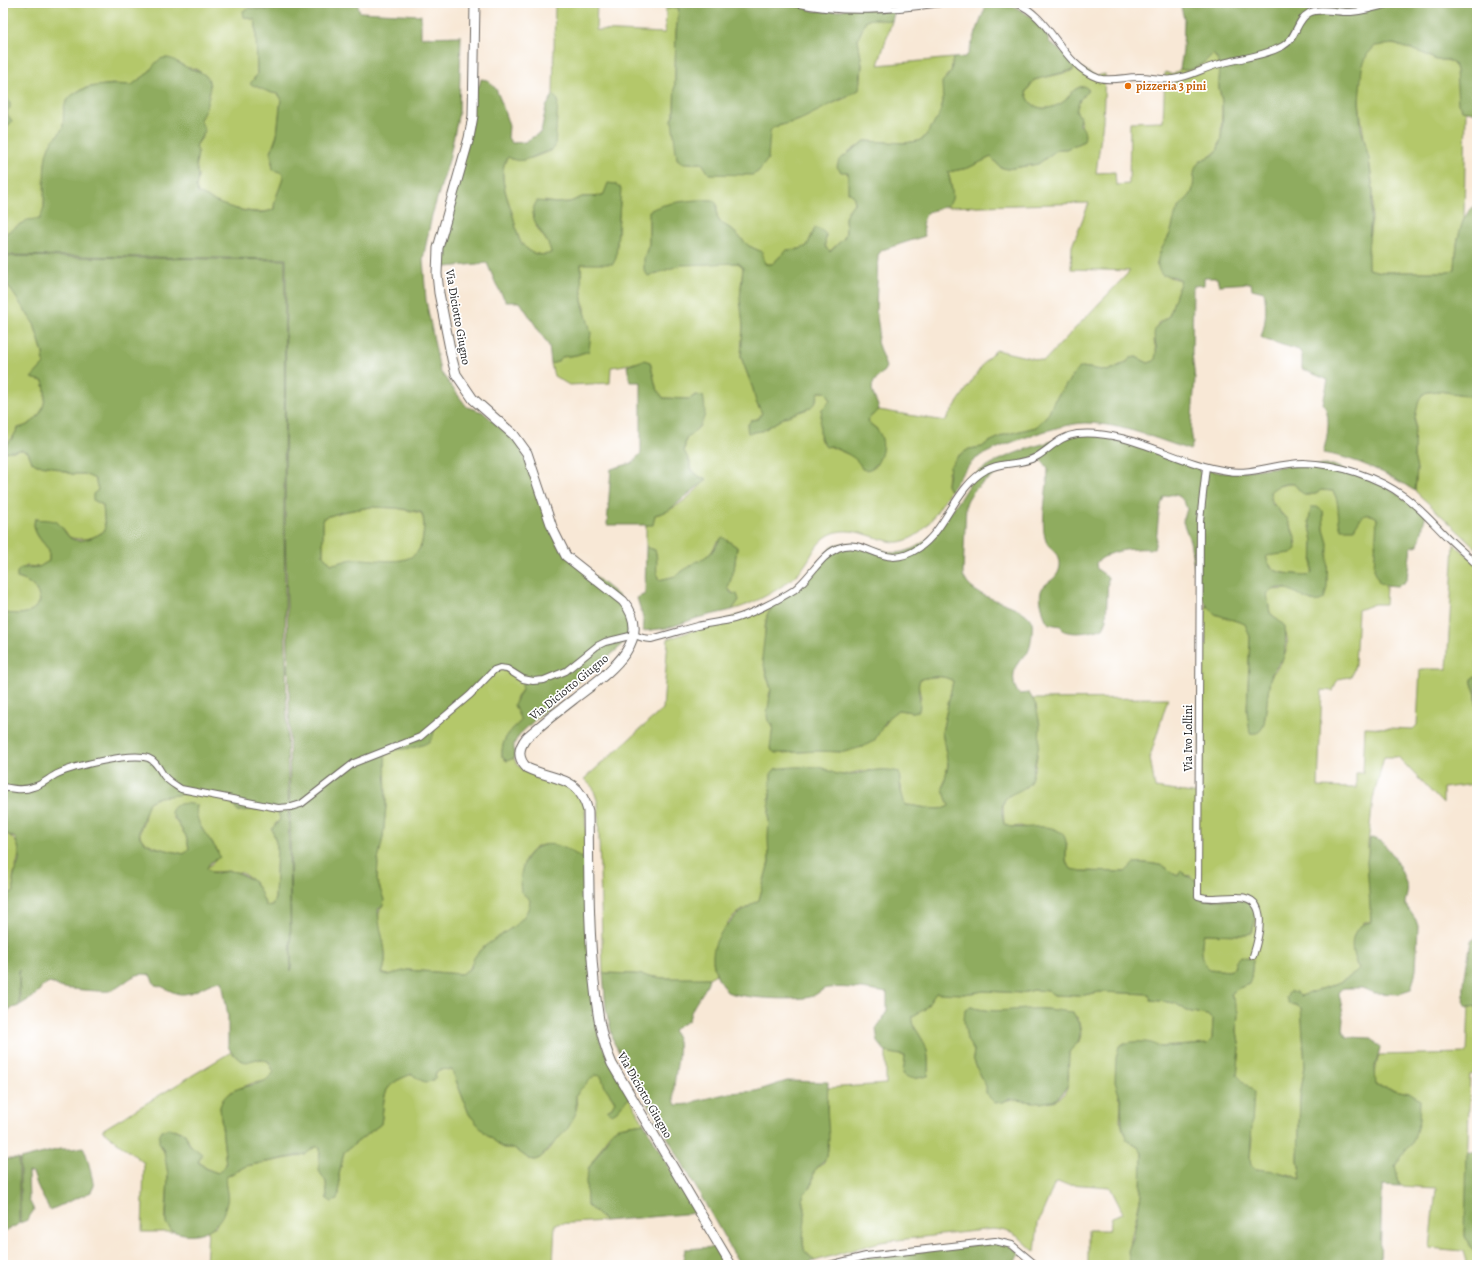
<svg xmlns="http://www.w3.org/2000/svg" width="1480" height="1268" font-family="Alegreya,serif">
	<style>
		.green { fill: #b4c86b; stroke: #687244; fill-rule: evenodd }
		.forest { fill: #8fac5f; stroke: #56643e; fill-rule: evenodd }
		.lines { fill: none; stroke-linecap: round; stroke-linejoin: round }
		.street-casing { stroke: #69635d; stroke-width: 8 }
		.secondary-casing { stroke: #69635d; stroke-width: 11 }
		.street { stroke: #fff; stroke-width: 6 }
		.secondary { stroke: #fff; stroke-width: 9 }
		.food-dot { fill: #e8710a; stroke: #fff; stroke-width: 1.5 }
		.labels { text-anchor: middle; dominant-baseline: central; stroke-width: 3.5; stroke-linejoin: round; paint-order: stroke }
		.food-label { font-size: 12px; font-weight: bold; fill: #c56008; stroke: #fff; text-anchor: start }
		.street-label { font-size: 12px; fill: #1c1c1c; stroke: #fff }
	</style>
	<rect width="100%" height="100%" fill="#fff"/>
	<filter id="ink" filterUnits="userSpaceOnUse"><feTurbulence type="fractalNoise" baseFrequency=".025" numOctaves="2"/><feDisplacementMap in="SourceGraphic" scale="8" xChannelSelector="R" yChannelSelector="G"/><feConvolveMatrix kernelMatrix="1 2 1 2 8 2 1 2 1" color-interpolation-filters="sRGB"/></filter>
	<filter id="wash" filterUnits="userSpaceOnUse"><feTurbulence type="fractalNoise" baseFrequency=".012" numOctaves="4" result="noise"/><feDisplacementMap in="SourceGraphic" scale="16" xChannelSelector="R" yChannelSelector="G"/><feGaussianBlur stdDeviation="0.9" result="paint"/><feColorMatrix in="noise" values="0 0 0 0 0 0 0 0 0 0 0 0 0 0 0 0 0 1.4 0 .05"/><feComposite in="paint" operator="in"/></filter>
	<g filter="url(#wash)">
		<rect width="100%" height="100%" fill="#f8e8d6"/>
		<!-- green -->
		<path class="green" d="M3,3h272l-8,7 -18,-2 -5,9 11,3 1,6 1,49 -4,4c7,7 14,14 25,15l3,4 -4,37 -6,17 1,12 12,9c-1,13 -10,23 -10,36 -12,7 -43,0 -56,-6 -7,-3 -12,-7 -20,-9l-2,-6 2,-12 -2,-12 2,-12 -2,-6 7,-10 -3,-17c10,-12 7,-29 6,-43l-10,-7 -12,-2 -4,-4 -22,-2 -11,13 -15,11 -19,-1 -24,3 -11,4 -14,19 -1,18 -14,19 -4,17 -1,43 -4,12h-6l-31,16v-74c6,-8 3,-22 2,-31 5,-9 1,-21 2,-32h-4z
			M555,3h42l-1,27 69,3 1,-25h13l-3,24 -2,82 -2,6 17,43h13c7,7 18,12 28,11l38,-37 2,-6 4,-4 26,-7 17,-10 31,-13 13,-14 1,-18 -4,-26 8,-19 7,-2 19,3 -14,44 75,-7 -2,14 -5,4 -3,26 -4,14 -15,22 -6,3 -13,2 -40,-2 -16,11 -4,5 3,22 7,23 -8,10 -2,6 1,14 -2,6 -15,14 -14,-24 -8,18 -7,3 -13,1 -15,14h-7l-3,-12 -13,-6 -18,-17 -11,-7 -3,-5v-13c-31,-9 -42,0 -68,14v26l-5,14 12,16c22,-14 57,-12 82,-11l5,4 -2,20 2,39 -2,31 12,32 3,13 6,11 -4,6 -7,1 11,11 23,-14 25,-9 5,-5 4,-11h6l4,4 1,6 -8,7 -2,29 2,5 30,13 8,8 16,2 6,-16 -5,-21 -9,-7 2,-5 9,-7 66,11 41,-61 10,-10 48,11 86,-90 -59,-2 1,-23 17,-43 -143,4c10,-9 5,-23 2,-35l20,-4 23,-11 9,10 7,2 31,-5 20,-15h8l18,-8 -4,-24 -4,-6 4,-12 9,-8 -5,-5c-14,3 -11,9 -21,16 -15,10 -33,9 -37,-10l8,-12 39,-9 1,-7 22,12 9,-2 -2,47 -7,52 19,-1 1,13 13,-1 1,-62 33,-1 2,-49 8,3 7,-6c12,4 24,-6 33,-15l7,10 -1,24 3,14 -1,37 -4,12 -10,8 -6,1 -7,18 -1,12 -5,9 -11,12 -6,21 -15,32 13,13 12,3 -12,36 -11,7 -4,18 3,13 -3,7 -6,2 -12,-6 -28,14 -26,-4 -5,3 -23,31 -5,12 -13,14 -32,8 -17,8 -5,4 -13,2 -11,7 -10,16 -1,13 3,6c-8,12 -16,27 -26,38 -7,7 -20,14 -30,13 -21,-3 -47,-20 -68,-5 -12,8 -16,24 -26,34 -15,17 -47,33 -68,39l7,-10 -11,-12 6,-18 3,-23 -10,-7 -10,2 -6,11 -10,7 -6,2 -19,14 -17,4c-5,-10 0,-20 -4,-30l-9,-3v-22l7,-1 2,-9c20,-4 39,-22 52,-36l-7,-2 -10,-9v-6l-6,-11 2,-12 14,-13 4,-24 -8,-7 -7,4 -26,-1 -7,-11 -6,-25c-14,-1 -25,4 -39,5l-1,16 -41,2 -15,-9 -3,-12 6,-2 5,-5 14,-2 13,-4 -4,-44 -3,-6 -1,-37 7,-1 29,-17 3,-45 -14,-11 -3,6 -21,1 -12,5 -14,1 -12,-2 -8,25 14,20 1,8c-12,2 -20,0 -28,-9 -6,-6 -7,-20 -10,-29 -5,-17 -17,-43 -5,-60l24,2 18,-7 8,-51 -5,-5z
			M1387,44c12,0 25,5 36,9 5,2 9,6 14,7 6,0 13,-1 17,5 8,14 1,32 8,45l4,1 -2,107 -7,25 -2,26 -6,3h-68l-13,-3c-3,-25 7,-51 5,-76 -1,-11 -2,-26 -5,-36 -5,-24 -21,-97 7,-111 4,-2 9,-2 12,-2z
			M3,278l31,46 9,29 1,11 -12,14 11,3c7,20 -3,43 -25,47l-6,11 -9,8z
			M1439,391l32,5 6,-4v157l-62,-58 2,-21 -3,-14 1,-38 3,-18 4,-5 5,-3z
			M22,450l6,2 4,10 5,3 12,1 23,8h12l11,5 3,5v19l5,2 2,25c-10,9 -24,11 -36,7 -8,-15 -19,-17 -34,-18 -4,13 7,22 14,31v11l-10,6 -13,-1 -9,12c13,3 21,10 23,23 -9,16 -21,13 -37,12v-161z
			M1288,484h6l10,11h6l11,-5 12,1 6,12v7l18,13c5,-9 11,-11 20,-5v19l-2,7 9,41 2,1 -1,18h-11l-16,6 -3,55 -4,12c-12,1 -15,2 -18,14l-11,-1 -4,97 38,1v-15h7l2,-46 48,2 4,-4 3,-56h27l7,-125 23,19v113l-5,3c-1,7 4,11 4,18 3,29 -8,58 -1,87l-32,4v16l-45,-47h-14l-11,42 -5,45 3,78h-7l-8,42 3,5c-10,13 -42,21 -58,27l-5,-4v13l5,3 1,7 3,51 -5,31 -2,63 3,19 -13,-5 -32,-5 -5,-4 -1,-7 2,-20 -15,-63 3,-26 -3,-18 1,-19 -7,-18 6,-5 12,-5 2,-6 2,-18 -17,1 -2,7 -5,3 -21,-2c-7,-7 -8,-25 -4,-35l42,1 6,-3 2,-6 -26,-27 -25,1 -12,-24 -6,-1 -4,-5 -3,6c-6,-2 -8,-6 -13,-9 -3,-2 -21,-5 -24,-4 -7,0 -12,5 -16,9l-49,-1c-13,-5 -10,-16 -9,-28l-46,-17 -12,1 -5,-3 -1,-19 2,-6 10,-8 12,-5 8,-18 2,-12 -1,-51 -4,-6 136,-1 -18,59 5,31 45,6v-97l6,-92 9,9 31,10 4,13 -3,75 17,12 6,-45c3,-8 9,-11 12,-18 11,-20 4,-36 -12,-48l-3,-19 5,-4 18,-1 23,13 15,-58 -4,-14 -1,-19 -14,10 4,20 -1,31 -4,4c-18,-5 -36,3 -42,-20l31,-13c-2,-6 -4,-13 -7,-19 -7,-13 -18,-14 -20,-32l5,-5z
			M371,507l25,1 25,5c4,7 3,16 2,24 -4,34 -42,22 -64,23 -10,0 -18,4 -28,4l-8,-9v-37l19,-6z
			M775,603l-8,12 -2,12v44l6,18 -2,6 4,30 -1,12 10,16 35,-2 27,1 42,-28 1,-6 11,-8 14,2 9,-14 -3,-13 2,-6c12,-2 22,-5 33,2l-11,51 6,33 -5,24 7,17c-12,7 -31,-1 -45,-1l-3,-7 -1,-13 -15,-15 -25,1 -19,4 -12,-2 -6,-4 -12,-1 -37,1 -6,31v62l-10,38 -21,13 -10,9 -15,40 3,12 -7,4 -20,1 -26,-1 -28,-4 -32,-1 -5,-170 -5,-15 -9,-9 79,-70 5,-70z
			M496,668l27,9 -1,12 -6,10 5,22c-12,11 -20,19 -19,36l5,4 7,-3 3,7 8,5 45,15 15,20 2,55c-24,-8 -46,-31 -63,2l3,33 4,5c-1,20 -24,30 -38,42 -5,3 -12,6 -15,11 -7,9 -4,15 -17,21l-53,-4 -20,5 -6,-1c12,-29 -14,-47 2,-74l-7,-20 1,-20 5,-23 3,-31 -1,-55 32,-4 21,-30z
			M191,793c25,0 31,-3 47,18 14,0 30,-7 41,3l1,6 -5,4 -1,11 3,11 -2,53 -3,6 -6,1 -7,-17 -7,-9 -10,-7 -12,-2 -19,1 -4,-4 9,-8 2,-9 -14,-18 -9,-17 2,-11 -24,12 13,19 3,12 -5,6c-11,-3 -47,-8 -44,-22 0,-4 3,-8 4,-12 1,-6 2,-12 5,-18l10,-5z
			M3,832c21,10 17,22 11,41 -2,6 0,13 0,19l-11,2z
			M1034,990l15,1 5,4 25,1 21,-4 49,2 2,6 24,3 12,8 20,4 6,5 -1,19 -5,5 -50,3 -39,49 3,5 -1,19 7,20 11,6 4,6 -1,43 -11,49v21h-42v-35h21l3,-13 11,-4 -13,-26 -55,-4 -17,40 -3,29c-16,-15 -20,-21 -43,-23l-112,13 -65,19 -11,-11 -1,-13 2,-31 -3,-6 2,-6 8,-9 2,-14 10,-9 4,-12 -1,-62 59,-4v-32l19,4v6l23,14c1,-29 -1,-29 -16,-53l1,-7 12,-7 11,-17 28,2 20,-3 38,2zM971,1007c24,8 47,2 72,2 11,0 23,6 34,8 3,8 7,20 0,27 -3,2 -7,5 -8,9 -2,10 1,21 -1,31 -7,33 -49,8 -65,18l-17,-9 1,-7 -7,-10 -7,-18 1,-7 -8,-18z
			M1469,1006l8,1v66l-7,2 -5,161 5,11 7,5v13h-10l-4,-14 -33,-3 6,-60 -36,-2 -5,-20 11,-18 5,-3 -2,-52 -33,-7c-2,-11 0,-20 3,-31l88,-2z
			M231,1052l9,8 22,-1 6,2 6,11 -9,9 -12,2 -23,9 -10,15 6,58 -8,8c-24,-7 -23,-21 -33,-40l-11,-4 -13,18c13,17 3,55 5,76l7,9h-31l2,-69 -42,-33z
			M441,1069l11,1 17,44 15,18 19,16h11l15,11 6,1 5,-2 9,-8 23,-32 5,-11 -1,-11 3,-5 16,-16h6l4,11 10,16 -3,5 -5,3 22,-13 15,26 -20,3 -15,8 -20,34 -2,37 18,16 -50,3 -2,41h-347l2,-35 8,-4 11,-31 -2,-12 1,-6 20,-11 54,-10 15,-9 5,-1 -1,19 7,17 1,17 12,-4v-20l5,-23 37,-28c5,-30 -2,-38 31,-50 8,6 15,12 23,4l1,-6z"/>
		<!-- forest -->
		<path class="forest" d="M275,3h82l3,9 61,3v22l40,-1 -2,76 -10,48 -17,55 -9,44 3,41 14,71 27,36 16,5 37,34 38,100 62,51 11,25 -2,12 -10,14 -77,65 -23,22 -5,9v14l-7,3 -5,-4c-1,-17 6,-24 19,-36l-7,-16 8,-16 1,-12 -21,-10c-21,17 -43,32 -63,50 -8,7 -1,20 -12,26 -11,6 -29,6 -42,8l1,55 -3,31 -5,23 -1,20 7,20 -1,6 -5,3c0,23 13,43 4,64l6,2 19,-5 54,4 10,-6c1,-28 58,-36 59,-68l-9,-8c-4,-24 9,-55 38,-46 10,3 18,10 28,14l6,152c6,35 19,54 36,85l-12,14 -5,3 -5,-4 5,-3 3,-6 -10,-14 -4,-11 -6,-1 -16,16 -3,5v17l-8,15 -28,30 -5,2 -6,-1 -15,-11h-11l-19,-16 -15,-18 -17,-44 -11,-1 -5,3 -1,6c-8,8 -15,2 -23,-4 -33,12 -26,20 -31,50l-37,28 -5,23 1,13 -3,12 -5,2 -5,-3 -1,-17 -7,-11 1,-24h-5l-9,7 -60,12 -20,11c-2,9 3,16 1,25 -5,26 -26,38 -52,30 -3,-1 -7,-6 -9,-8l2,-49 -4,-24 -5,-9v-6l3,-5 6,-3 17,5 4,11 13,10 -4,8 9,7 11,4 8,-8 -6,-58c5,-21 28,-19 44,-26 4,-1 7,-6 10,-9l-6,-11 -11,-2 -11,3 -6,-2 -9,-8 -3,-6v-30l-6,-35c-15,1 -24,12 -38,13 -12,1 -18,-8 -29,-9l-5,-10c-19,-5 -25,12 -41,16 -4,1 -40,-2 -46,-3 -5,-1 -8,-5 -14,-5 -7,1 -9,8 -14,12 -4,3 -10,7 -15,10l-1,-36v37l-10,3 -6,21v-136l11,-2 -1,-13 6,-18v-12l-4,-11 -12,-6v-219c16,1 28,4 37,-12 -2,-13 -10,-20 -23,-23v-6l4,-4 18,-1 10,-6v-11c-7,-9 -18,-19 -14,-31 7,1 15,0 22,3 5,4 8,11 12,15 9,8 28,0 36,-7l-2,-25 -10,-5v-6l5,-4 -3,-11 -11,-5h-12l-23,-8 -12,-1 -5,-3 -4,-10 -6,-2 -19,2v-5l9,-8 6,-11c22,-4 32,-27 25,-47l-12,-3 13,-14 -1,-11 -9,-29 -31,-46v-22l282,4 -1,268 7,443 -2,-283 -4,-161 1,-268 -283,-4v-20l24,-15 13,-1 4,-12c1,-18 -2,-45 5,-61 3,-7 10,-10 13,-17 3,-7 0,-17 3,-24 8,-22 48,-21 67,-20 4,-4 10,-7 15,-11 5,-5 9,-15 17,-16 8,-1 14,5 20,8 7,4 16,4 22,10 9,7 0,36 -6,43l5,12 -9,15 2,6 -2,12 2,12 -2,12 2,5c8,3 15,8 23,11 14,5 40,13 53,5 0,-13 9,-24 9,-36l-10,-3 -2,-18 6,-17 4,-37 -3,-4c-11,-1 -18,-7 -28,-10l7,-9 -1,-49 -1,-6 -11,-3 -1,-6 6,-3 18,2zM371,507l25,1 25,4c4,8 3,16 2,24 -3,36 -45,22 -68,23 -8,0 -16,5 -24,5l-8,-9v-37l19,-6zM185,794h37l5,3 11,14c14,0 30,-7 41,3l1,6 -8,9 5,17 -2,53 -3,6 -6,1 -7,-17 -7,-9 -16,-8 -6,-1 -13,2 -6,-1 -4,-4 3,-5 10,-6c-7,-19 -27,-30 -23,-52 -11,-2 -21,-4 -26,7l15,24 3,12 -5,6 -31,-7 -10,-6 -3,-4 -1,-6 10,-29 10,-5z
			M666,3h132l15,8h24l29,-8 25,1 8,3 -5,6 -2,8 -19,-2 -7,1 -8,19 4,26 -3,25 -59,30 -26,7 -4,4 -2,28 -10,13 -6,3 -43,-1 -7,-11h-19l-6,-4 -5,-39 2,-6 2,-82 3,-24h-13z
			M987,3l25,2 18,11 14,13 6,14 15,11 9,10 -1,6 -39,10 -8,12c4,19 22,20 37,10 9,-7 7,-13 21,-16l5,4 -9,9 -4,12 4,6 -1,7c6,5 7,9 5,17l-18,8h-8l-20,15 -6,1 -25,4 -7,-2 -9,-10 -23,11 -20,4c6,29 11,32 -21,40l-5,12 3,12 -43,14 -4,5 -2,56 3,19 -2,12 9,25c-3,7 -8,9 -12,15 -6,9 4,19 5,28l-9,7 -2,5c6,5 12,9 14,17 3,12 -5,35 -20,30 -4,-13 -20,-17 -31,-23l-5,1c-9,-9 -6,-25 -4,-38l8,-8 -1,-5 -4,-4h-6l-4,11 -5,5 -25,9 -23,14 -14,2 -1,-7 4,-6 7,-1 4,-6 -6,-11 -3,-13 -12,-32 2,-31 -3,-27 3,-32 -5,-4 -57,2 -33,11 -4,-6v-12l5,-14v-33c15,-9 46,-12 64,-11l4,4v13l3,5 11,7 18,17 13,6 3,12h7l15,-14 13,-1 7,-3 8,-18 6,2 5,4 -1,13 5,5 14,-14 2,-6 -1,-14 2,-6 8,-10 -2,-7 -5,-3v-20h-7l-4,-5 2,-7 26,-19 40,2 13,-2 6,-3 15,-22 4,-14 -1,-20 9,-10 2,-14 12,-1 3,-3z
			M1180,3h297v110l-15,-3 -4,-6 -2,-33 -2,-7 -5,-4h-13l-11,-6 -31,-10 -19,2 -8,9 -5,13 -3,33 2,27 8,31 4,34 -5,58v18l13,3h68l6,-3c1,-20 3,-47 17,-62h5v185l-6,4 -32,-5 -12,1 -5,3 -3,5 -4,18 -1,38 3,13 -2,22c-28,-18 -59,-33 -92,-38 4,-15 9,-36 0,-50l5,-23 -26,-11v-14l-3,-5 -33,-10 -5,-3c5,-14 6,-31 3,-45l-12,-3 -1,-6 -32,2 -2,-7h-13v7l-11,1 -1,67 3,26 -4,51 2,13 -3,7c-33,-11 -68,-26 -103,-27 -22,-1 -91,23 -110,35 -11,8 -19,22 -27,33l-3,-6 3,-19 8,-10 11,-7 13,-2 5,-4 17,-8 32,-8 13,-14 5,-12 23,-31 5,-3 26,4 18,-8 4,-5 6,-1 12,6 6,-2c9,-21 -13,-27 15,-45l12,-36 -6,-3 -13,-2c-12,-15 3,-29 9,-44 2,-6 3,-15 6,-20 3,-8 11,-11 15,-19 3,-9 0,-20 5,-27 5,-9 17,-6 21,-16 5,-14 5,-31 4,-46 0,-5 -2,-10 -3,-15 -1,-15 5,-22 -6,-34 -9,9 -21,19 -33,15l3,-19 1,-31z
			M481,79l7,1 8,9 5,12 8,25 -1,12 4,5 13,-1 16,-10 5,-25 7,-12 5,5 -3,47c-6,5 -11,5 -17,8 -11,4 -19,9 -30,2 -12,16 0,42 5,59 3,9 4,23 10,29 8,9 17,12 28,8 -2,-18 -28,-33 -14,-52l19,2 14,-1 12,-5 21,-1 5,-13 7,1 6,4 -5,70 -3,6h-32l1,37 9,31 -2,19 -13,4 -14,2 -5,5 -6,2 -2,-18 -29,-44h-14l-10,-18 -9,-21 -51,5 36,-146v-35l7,-1z
			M3,98h4l3,5v5l-4,4 6,9 -7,9c1,9 4,23 -2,31z
			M644,360l6,2 6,25 7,11 26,1 7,-4 7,1c5,23 0,28 -17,43l-2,12 6,11v7l10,8 7,2 -39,32 -13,4 -2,10h-46l4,-56 21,-6 9,-10v-71h-11l-3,-16z
			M1087,434l45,9 85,29 9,1 59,-7 48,-1 55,22 38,28c-4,10 -4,21 -8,30l-7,2 -4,31 -3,5 -7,3 -13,-1 -5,-3 -5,-13 3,-51c-12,-9 -17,1 -23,11h-13c-5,-13 0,-26 -8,-38l-12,-1 -5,4 -12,1 -10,-11c-9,-1 -17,1 -24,8l2,12 6,4 3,6 6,4 8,19 1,12 -5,4 -25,3c5,23 24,15 42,20l4,-4 1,-31 -4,-20 2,-14h6l6,4 1,19 4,13 -1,44 -3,12c-19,12 -36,-25 -57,-5l3,19 15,13 1,18 -2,13 -12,16 -2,6 -6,45c-3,8 -6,10 -14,9l-3,-21 3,-75 -5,-13 -30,-10 -9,-9 -8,-17 -8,-47 -7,-19 1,-7 3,-5c-3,-13 -11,-19 -23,-13 -8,17 -5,35 -10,52 -19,-1 -44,0 -58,14l1,6 11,8 -2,45 -3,6c-11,4 -27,7 -39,3l-3,-5 -12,-2c-5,-6 -5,-10 -7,-17 -8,-29 15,-20 18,-41 2,-12 -13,-17 -15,-28 -5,-17 3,-51 3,-70l-8,-9 -7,-2c-22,11 -58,22 -67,47l-3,70c7,29 58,25 69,48 1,3 0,8 0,12 -1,6 -1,12 -4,18 -2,3 -4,4 -6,6 -10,10 -11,26 -3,36l10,-1 7,12 4,20 -1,19 -8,37c-12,18 -36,6 -27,43 12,9 38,-3 55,7 17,11 -4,33 17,40l49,1 9,-9c7,-1 26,1 31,4 5,3 7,7 13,9l3,-6 4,5 11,5 1,11 6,9h37l13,3 4,11 -5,18 -6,3 -42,-1c-4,10 -3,28 5,35l20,2 5,-3 2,-7 5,-5 12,4 -2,18 -2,6 -12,5 -6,5 7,18 -1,19 3,18 -3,26 17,17 -4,66 1,7 5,4 19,2 26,8 -3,-19 2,-63 5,-31 -4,-58 -5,-3 -7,-1 -3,-6 3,-7 7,1 5,4c16,-6 48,-14 58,-27 -10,-17 -11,-44 12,-47l-4,-60 3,-24c18,0 32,32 37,48 2,5 -2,13 -2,18l11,16 2,6 -2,44 -5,20 -12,4 -25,-1 -12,-5h-19l-4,5 5,26 -1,12 3,6 26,1 8,10 -5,19 1,19 33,7 11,7 -1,20 -5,19 -3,6 -5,4 -11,17 5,20 -18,-1 -2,80h-250l-2,-14 5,-13 8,-43 1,-43 -4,-6 -11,-6 -5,-13 -1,-26 -6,-19 1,-24 3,-12c7,-5 23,-5 32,-3 5,1 6,4 12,4l44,-3 5,-5 1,-19 -6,-5 -20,-4 -12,-8 -24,-3 -2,-6 -49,-2 -21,4 -25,-1 -6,-4 -14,-1 -12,3 -38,-2 -20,3 -28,-1 -11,16 -12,7 -1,7c15,24 17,24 16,53 -10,2 -17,5 -25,-2l2,-18 -19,-4 -8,-10 -2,-13 11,-18v-18c-17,-3 -41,-7 -58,-5 -7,0 -13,8 -19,9 -16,4 -69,1 -83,-5 -4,-6 -9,-12 -11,-19 -13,-34 18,-57 43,-73l10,-38 -1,-24 3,-64 4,-5c14,-2 29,-3 43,-2 8,1 16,8 26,8 18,-1 36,-9 55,-3l2,19 4,14c13,0 33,8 44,1l-6,-17 5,-24 -6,-33 11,-51c-11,-7 -21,-4 -33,-2 -4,11 2,20 -1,32l-7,1 -14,-2 -10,8 -14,23 -12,6 -18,5 -27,-1 -35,2h-7l-5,-4 3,-24 -5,-4 -1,-6 4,-26 -9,-31 5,-43 8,-12 41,-34 16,-23c14,-6 32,-2 46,2 5,2 12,5 17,5 37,-1 62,-52 81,-79 20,-18 83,-37 111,-40z
			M722,537l15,10 -3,23 -6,18 3,5 6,1 2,6 -7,10 -35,8 -29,10 -25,3 1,-10 -7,-23 8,-4 1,-47 9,3c4,10 -1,21 4,30l17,-4 19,-14 6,-2 10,-7z
			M1477,676v107l-2,1c-7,-29 4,-58 1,-87 0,-7 -5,-11 -4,-18z
			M1477,937v70l-12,-2c-4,-21 3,-43 6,-64z
			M603,973l32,1 28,4h46c-3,16 -17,24 -20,42l-16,10c2,4 5,8 5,12 3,16 -9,50 -2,63l14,-1 6,-3 33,-8 27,-2 31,-10 41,1 -1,25 2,31 -2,19 -13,14 -2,14 -8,9 -2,6c8,14 -2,34 2,49 1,4 8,9 11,12l-13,4h-62l-126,-222 -8,-33z
			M971,1007c21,7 40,2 62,2 13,-1 27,2 40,3l6,12 1,12 -2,6 -9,10 -1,33 -8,11 -5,4 -14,3 -33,-4 -5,3 -8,1 -5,-5 -4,-5v-7l-6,-10 -7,-18 1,-7 -7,-11 -3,-19 1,-12z
			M644,1123l51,90 -90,8 -18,-16 -1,-25 3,-12 24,-38 5,-3z
			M83,1147c4,5 9,31 11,39l-3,6 -41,18 -11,-20 -6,-17 -5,-1 1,28 5,10 -7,10 -7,3v-64l40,-10h12z
			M1467,1151l10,1v100l-7,-5 -5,-11z
			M3,1159h16v65l-16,8z
			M1004,1241l17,13 -4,3 -3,8h-175l18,-6z
			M715,1247l10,18h-43l3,-16z"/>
	</g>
	<g filter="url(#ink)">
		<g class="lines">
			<!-- street casing -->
			<g class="street-casing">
				<path id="street" d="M795,3c48,11 98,7 146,0
					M1016,3c36,14 45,62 82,75 13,4 27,-1 39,-1 13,-1 24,4 36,2 16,-2 29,-10 43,-14 23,-7 46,-8 67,-19 14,-8 13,-26 26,-33 11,-6 30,0 42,-1 14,-1 28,-5 41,-9
					M1206,467l-6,54 -2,375c14,5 26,0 41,1 31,1 20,40 14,59
					M3,787c10,2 21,4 30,0 9,-2 16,-9 24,-13 17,-8 74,-22 91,-16 8,3 11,11 16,18 5,6 11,9 17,13l97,19 13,-1 10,-3 53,-41 66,-26 50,-42 24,-25 6,-2 7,1 16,10 10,2 11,-1 22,-9 31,-25 8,-4 29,-7 9,3 8,1c16,-4 31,-9 46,-13 12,-3 25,-4 37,-7 15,-4 46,-20 60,-29 16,-12 26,-34 44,-42 30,-12 44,25 81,0 28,-19 36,-61 67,-78 15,-9 34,-4 50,-13 14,-8 24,-21 41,-23 53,-5 99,30 151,37 25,4 49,-8 75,-8 34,1 74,13 102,34 15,11 28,26 41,39 10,10 21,19 31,29
					M829,1265l37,-9 129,-15 17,4 24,20"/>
			</g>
			<!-- secondary casing -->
			<g class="secondary-casing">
				<path id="secondary" d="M475,3l-2,113 -4,22 -31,110 -1,26 2,19 13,66 4,15 17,25 41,36 13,18 26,77 13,26 57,45c35,41 -21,76 -49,98 -16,12 -32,25 -47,38 -9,11 -10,21 0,31 28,13 52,7 61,43 1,57 0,113 6,170 3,29 6,56 18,83l119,201"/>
			</g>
			<!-- street -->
			<use href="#street" class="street"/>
			<!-- secondary -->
			<use href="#secondary" class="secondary"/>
		</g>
	</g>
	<!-- markers -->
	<circle class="food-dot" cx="1128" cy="86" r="4"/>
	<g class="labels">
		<!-- food labels -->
		<g class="food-label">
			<text x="1136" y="86">pizzeria 3 pini</text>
		</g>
		<!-- street labels -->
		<g class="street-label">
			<text transform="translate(458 317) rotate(80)">Via Diciotto Giugno</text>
			<text transform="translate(569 687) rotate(-39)">Via Diciotto Giugno</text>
			<text transform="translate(1188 738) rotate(-90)">Via Ivo Lollini</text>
			<text transform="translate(645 1095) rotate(60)">Via Diciotto Giugno</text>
		</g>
	</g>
	<!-- margin -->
	<rect width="1480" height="1268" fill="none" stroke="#fff" stroke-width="16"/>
</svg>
